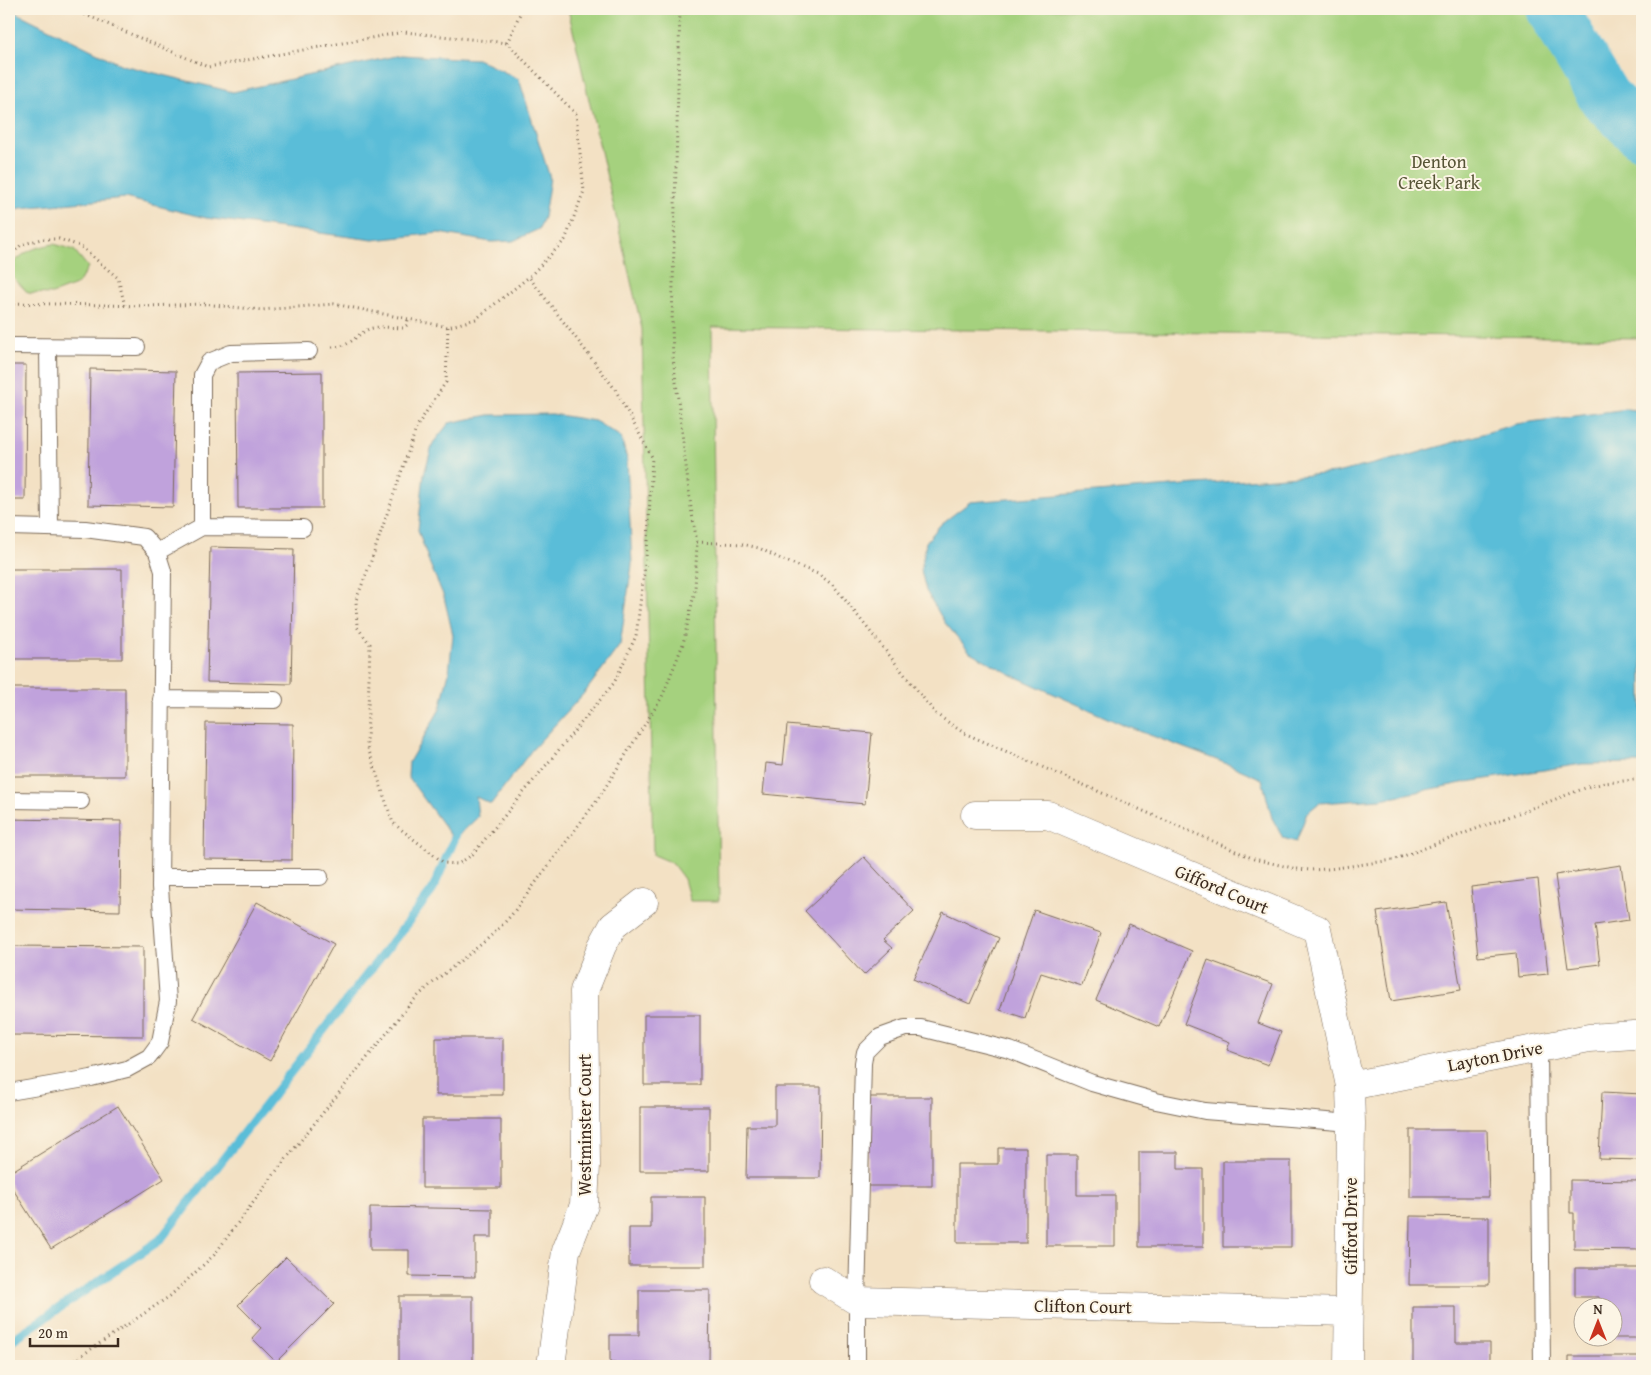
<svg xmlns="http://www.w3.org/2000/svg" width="1651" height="1375" font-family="'Gentium Book Plus',serif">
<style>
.green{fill:#a5d17e;stroke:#707e4e}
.water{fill:#5abdd8;stroke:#4a747b}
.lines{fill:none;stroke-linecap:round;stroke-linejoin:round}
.stream{stroke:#5abdd8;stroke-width:9}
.river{stroke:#5abdd8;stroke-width:52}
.building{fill:#c0a2dc}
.lane-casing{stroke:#7b6a58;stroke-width:18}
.street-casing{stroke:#7b6a58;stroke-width:29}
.path{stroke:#7b6a58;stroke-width:3;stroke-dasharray:1 4;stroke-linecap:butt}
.lane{stroke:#fff;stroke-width:16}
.street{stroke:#fff;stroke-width:28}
.labels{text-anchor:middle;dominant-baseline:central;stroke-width:4;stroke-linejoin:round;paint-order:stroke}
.park-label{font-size:18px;fill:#565436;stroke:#fcf5e5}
.street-label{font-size:18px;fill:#3b2a1e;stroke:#fcf5e5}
</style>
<rect width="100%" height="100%" fill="#fcf5e5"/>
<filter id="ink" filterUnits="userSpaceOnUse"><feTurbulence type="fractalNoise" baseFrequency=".02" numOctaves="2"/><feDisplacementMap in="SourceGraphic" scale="10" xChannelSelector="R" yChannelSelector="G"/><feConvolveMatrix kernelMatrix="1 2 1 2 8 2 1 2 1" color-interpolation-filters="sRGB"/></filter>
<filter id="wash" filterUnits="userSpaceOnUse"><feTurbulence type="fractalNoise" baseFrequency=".0096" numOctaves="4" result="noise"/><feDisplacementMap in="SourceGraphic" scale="20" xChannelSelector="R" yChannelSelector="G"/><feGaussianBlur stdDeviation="1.12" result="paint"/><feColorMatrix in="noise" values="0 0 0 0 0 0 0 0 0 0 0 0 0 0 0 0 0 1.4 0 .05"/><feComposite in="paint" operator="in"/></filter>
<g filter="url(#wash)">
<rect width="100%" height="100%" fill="#f3e1c4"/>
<path class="green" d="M568 9H1552L1605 98 1642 134V338L712 327 719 901H690L684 879 672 863 653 855 642 329Z
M54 244 74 250 88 267 78 284 52 294 28 293 12 276 11 265C27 250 33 248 54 244Z"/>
<path class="water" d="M9 9 122 65 233 92 400 55 477 59 519 79 550 178 544 217 539 229 513 241 491 242 439 233 373 240 206 218 125 198 21 208 9 211Z
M1627 409 1642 411V763L1582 764 1467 782 1381 799 1319 803 1307 813 1296 842 1283 838 1272 818 1262 779 1230 765 1123 725 1014 676 970 652 945 623 926 591 921 570 926 542 941 524 970 502 1336 473 1407 456 1516 424Z
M552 414 595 421 621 437 627 459 632 565 620 645 586 691 531 751 491 804 476 797 478 817 454 840 408 777 409 762 440 709 449 672 453 635 444 597 429 562 418 530 424 474 433 443 449 423 489 415Z"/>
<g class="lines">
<path class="stream" d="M9 1342 160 1240 432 891 454 840 457 829"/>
<path class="river" d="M1552 9 1605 98 1642 134"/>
</g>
<g id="blocks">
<path class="building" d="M9 365H26L25 500H9Z
M90 369 176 371 173 507 88 505Z
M322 372V508H238L237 373Z
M210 547 294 549 291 684 207 682Z
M9 569H122V659H9Z
M9 688H125V776H9Z
M206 723 293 724 292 860 204 859Z
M787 725 872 733 865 804 763 794 766 763 783 765Z
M9 819 121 821 120 911 9 909Z
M864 857 914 911 883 940 892 948 864 975 805 911Z
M1621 865 1629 920 1595 925 1600 964 1568 968 1555 875Z
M1538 879 1548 974 1518 977 1516 953 1478 957 1471 887Z
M257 902 334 944 270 1061 193 1018Z
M1446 902 1461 990 1391 1001 1377 912Z
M1034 910 1101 933 1082 986 1041 973 1025 1018 1000 1010Z
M943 912 999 938 970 1004 913 979Z
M1129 924 1192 951 1159 1027 1096 1000Z
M9 946 143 947V1036L9 1035Z
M1208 960 1273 984 1258 1023 1281 1032 1268 1065 1227 1050 1230 1042 1184 1024Z
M644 1015H700V1085H644Z
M436 1038H503V1095H436Z
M775 1087H821L820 1178H746L747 1126H775Z
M1602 1092 1642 1094V1160L1599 1159Z
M868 1097H932V1186H868Z
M118 1106 164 1179 51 1249 9 1183V1173Z
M640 1107H709V1171H640Z
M422 1119H501V1188H422Z
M1410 1130H1487L1489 1197H1410Z
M998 1148H1026V1243H957V1164H998Z
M1139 1152H1178V1169H1203V1247H1139Z
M1046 1155H1077V1195H1115V1246H1046Z
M1223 1161H1291V1247H1223Z
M1570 1180 1642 1181V1250L1574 1249V1213H1570Z
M651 1197H705V1266H629V1228H651Z
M370 1207 492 1209V1237H475V1277L409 1276V1250H370Z
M1410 1216 1489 1217V1285H1409Z
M286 1257 334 1304 276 1362 252 1338 261 1328 238 1305Z
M1575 1268H1642V1338H1614V1308H1599V1297H1575Z
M639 1290H710L709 1364 610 1363V1335H639Z
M399 1296H473V1366H399Z
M1413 1307H1456V1343H1490V1366H1413Z
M1569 1356H1642V1366H1569Z"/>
</g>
</g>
<g filter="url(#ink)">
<use href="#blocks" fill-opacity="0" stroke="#7b6a58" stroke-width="1"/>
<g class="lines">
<defs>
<path id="lane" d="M9 346 137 347
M48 347 50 527
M9 527 85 529 144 537 157 552 163 571 160 887 168 1001 160 1042 149 1057 127 1069 91 1078 9 1092
M202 527 303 528
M157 552 202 527V375L209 362 231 353 309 351
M161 699 275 700
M9 800 81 801
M160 877H320
M1539 1047 1542 1366
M857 1366V1301L863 1063 865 1052 880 1037 905 1028H921L1010 1050 1092 1083 1156 1101 1205 1111 1351 1123"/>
<path id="street" d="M975 815H1048L1317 929 1350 1086 1351 1123 1348 1366
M1350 1086 1589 1038 1634 1035H1642
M823 1280 857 1301 1349 1312
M551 1366 566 1251 584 1205 586 1165 584 991 602 946 613 926 644 902"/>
</defs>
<use href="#lane" class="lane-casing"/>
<use href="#street" class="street-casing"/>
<path class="path" d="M507 43 522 9
M9 257 21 245 41 239H59L80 246 118 278 125 306
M9 303 147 306 204 304 261 310 334 304 448 327 476 319 529 277 565 240 584 191 576 114 507 43 404 32 208 67 72 9
M448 327 446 382 417 426 369 567 356 600 357 627 370 644 367 745 393 823 444 863 458 864 472 855 614 683 636 636 648 541 652 457 615 389 529 277
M332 347C352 346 352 338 367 330 376 325 393 328 403 328L407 325 408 320
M697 542 742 544 759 548 781 559 818 574 834 586 936 714 964 733 1254 859 1297 869 1310 870 1329 869 1393 860 1588 787 1605 783 1642 779
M66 1366 170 1296 214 1255 278 1169 411 1003C443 970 484 948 513 913L598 799 662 697 683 644 695 590 697 542 691 508 673 357 672 324 680 9"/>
<use href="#lane" class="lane"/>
<use href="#street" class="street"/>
</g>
</g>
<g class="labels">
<g class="park-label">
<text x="1439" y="161">Denton<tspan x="1439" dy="21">Creek Park</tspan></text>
</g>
<g class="street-label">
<text transform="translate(1222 889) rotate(23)">Gifford Court</text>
<text transform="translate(1495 1056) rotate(-11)">Layton Drive</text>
<text transform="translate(584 1125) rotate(-90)">Westminster Court</text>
<text transform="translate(1350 1226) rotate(-90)">Gifford Drive</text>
<text transform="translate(1083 1306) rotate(1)">Clifton Court</text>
</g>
</g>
<rect width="1651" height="1375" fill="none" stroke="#fcf5e5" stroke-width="30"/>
<g transform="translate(1598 1322)"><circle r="24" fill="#fcf5e5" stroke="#afa495"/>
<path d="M0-4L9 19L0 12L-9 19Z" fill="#c8321e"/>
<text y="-8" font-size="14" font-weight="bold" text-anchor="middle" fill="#3b2a1e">N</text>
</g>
<path d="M30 1338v8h88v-8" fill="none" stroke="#3b2a1e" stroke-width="2.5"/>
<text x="38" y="1338" font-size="15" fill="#3b2a1e" stroke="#fcf5e5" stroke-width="4" paint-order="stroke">20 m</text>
</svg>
